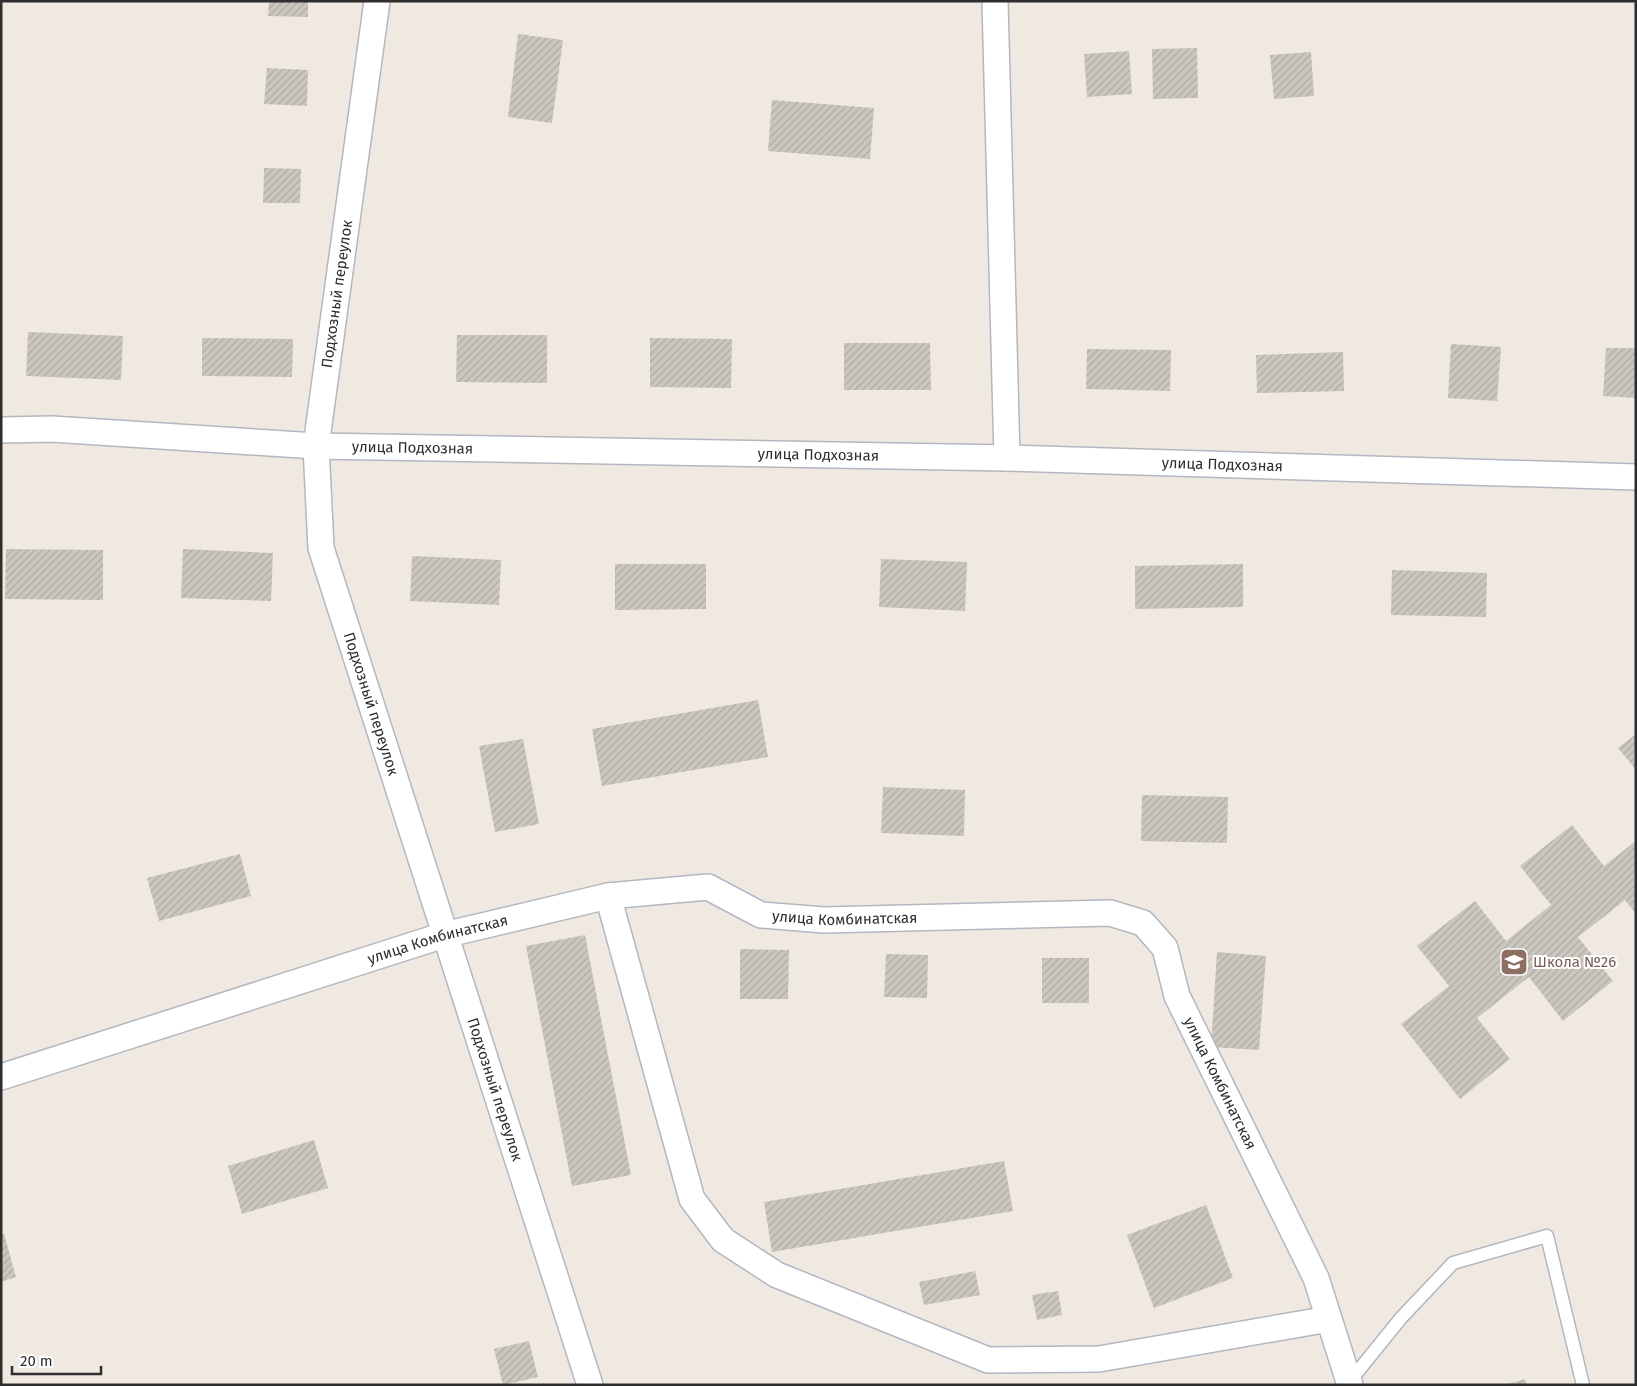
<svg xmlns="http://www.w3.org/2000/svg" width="1637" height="1386" font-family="'Fira Sans',sans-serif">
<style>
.building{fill:url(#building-hatch)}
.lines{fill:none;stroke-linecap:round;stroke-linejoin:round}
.lane-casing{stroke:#b4b7c1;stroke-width:15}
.street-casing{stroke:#b4b7c1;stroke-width:28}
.lane{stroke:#fff;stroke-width:12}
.street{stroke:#fff;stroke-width:25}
.labels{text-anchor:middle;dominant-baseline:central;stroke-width:4;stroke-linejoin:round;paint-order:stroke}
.street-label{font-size:15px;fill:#2e2e2e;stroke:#fff}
.education-label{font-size:15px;fill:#785e54;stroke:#fff;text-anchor:start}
</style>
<defs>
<pattern id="building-hatch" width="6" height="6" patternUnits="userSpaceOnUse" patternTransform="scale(1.25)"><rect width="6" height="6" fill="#cbc7bf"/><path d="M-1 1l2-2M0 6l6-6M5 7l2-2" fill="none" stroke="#afaba4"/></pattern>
</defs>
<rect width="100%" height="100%" fill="#efe9e1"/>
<path class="building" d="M269 1H308V17L268 16Z
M518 34 563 40 552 123 508 117Z
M1197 48 1198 98 1153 99 1152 49Z
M1129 51 1132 94 1087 97 1084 54Z
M1311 52 1314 96 1274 99 1270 55Z
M267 68 308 70 307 106 264 104Z
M772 100 874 108 870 159 768 151Z
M264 168 301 169 300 203H263Z
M28 332 123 336 121 380 26 376Z
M457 335H547V383L456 382Z
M202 338 293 339 292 377 202 376Z
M650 338 732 339 731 388 650 387Z
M844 343H930L931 390H844Z
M1451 344 1501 347 1497 401 1448 398Z
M1606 348H1636V398L1603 396Z
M1087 349 1171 350 1170 391 1086 389Z
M1343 352 1344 391 1257 393 1256 355Z
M6 549 103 550V600L5 599Z
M183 549 273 553 271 601 181 598Z
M412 556 501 560 499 605 410 601Z
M881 559 967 562 965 611 879 607Z
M615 564H706V609L615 610Z
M1243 564V607L1135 609V566Z
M1392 570 1487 573 1486 617 1391 615Z
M758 700 768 757 602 786 592 729Z
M1636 734V770L1618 748Z
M523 739 539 824 495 832 479 746Z
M883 787 965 790 964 836 881 833Z
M1142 795 1228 797 1227 843 1141 841Z
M1572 825 1604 866 1636 841V914L1625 900 1578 937 1613 981 1563 1021 1529 977 1477 1018 1510 1059 1460 1099 1401 1024 1449 986 1417 946 1475 901 1506 941 1551 905 1520 866Z
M240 854 251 896 159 921 147 878Z
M585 935 631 1175 572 1186 526 946Z
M740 949 789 950 788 999H740Z
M1217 952 1266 956 1259 1050 1211 1047Z
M886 954 928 955 927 998 884 997Z
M1042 958H1089V1003H1042Z
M314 1140 328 1188 242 1214 228 1166Z
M1004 1161 1013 1211 772 1252 764 1202Z
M1206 1205 1233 1278 1154 1308 1127 1235Z
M4 1234 16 1277 1 1282V1235Z
M975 1271 980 1295 924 1305 919 1282Z
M1058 1291 1062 1315 1037 1320 1032 1295Z
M529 1341 538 1377 503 1385 494 1349Z
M1525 1379 1527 1385H1508V1384Z"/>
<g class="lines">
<defs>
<path id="lane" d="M1347 1382 1350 1381 1401 1318 1453 1263 1547 1236 1583 1385"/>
<g id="street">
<path id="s1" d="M377 1 316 446 321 548 590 1385"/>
<path d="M995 1 1007 458"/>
<path id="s2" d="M1 430 52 429 316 446 1007 458 1636 477"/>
<path d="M608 896 692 1199 723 1240 777 1275 988 1360 1099 1359 1329 1319"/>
<path id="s3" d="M1 1077 444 935 608 896 708 887 761 915 824 920 1110 913 1143 923 1165 948 1177 996 1316 1278 1350 1385"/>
</g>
</defs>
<use href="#lane" class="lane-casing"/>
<use href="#street" class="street-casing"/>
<use href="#lane" class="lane"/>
<use href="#street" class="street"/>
</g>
<defs>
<symbol id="school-square" viewBox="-11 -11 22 22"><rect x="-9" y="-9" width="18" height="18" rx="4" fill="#8d6e63" stroke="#fff"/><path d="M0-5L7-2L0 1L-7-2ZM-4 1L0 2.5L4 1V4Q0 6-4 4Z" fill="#fff"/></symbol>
</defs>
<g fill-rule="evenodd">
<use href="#school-square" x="1498" y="946" width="32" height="32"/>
</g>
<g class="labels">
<g class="street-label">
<text transform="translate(337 294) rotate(-82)">Подхозный переулок</text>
<text stroke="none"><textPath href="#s2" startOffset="412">улица Подхозная</textPath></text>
<text stroke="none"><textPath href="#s2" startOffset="818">улица Подхозная</textPath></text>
<text stroke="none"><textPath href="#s2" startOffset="1222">улица Подхозная</textPath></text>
<text stroke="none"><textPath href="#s1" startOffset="715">Подхозный переулок</textPath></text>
<text stroke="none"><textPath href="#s3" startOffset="878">улица Комбинатская</textPath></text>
<text stroke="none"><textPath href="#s3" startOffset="458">улица Комбинатская</textPath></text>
<text stroke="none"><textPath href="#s3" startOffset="1358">улица Комбинатская</textPath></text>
<text stroke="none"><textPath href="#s1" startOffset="1120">Подхозный переулок</textPath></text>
</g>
<g class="education-label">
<text x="1533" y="962">Школа №26</text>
</g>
</g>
<rect width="1637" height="1386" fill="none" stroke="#2e2e2e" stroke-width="5"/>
<path d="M12 1366v8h89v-8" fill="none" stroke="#2e2e2e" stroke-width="2.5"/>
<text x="20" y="1366" font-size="15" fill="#2e2e2e" stroke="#ffffff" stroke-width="4" paint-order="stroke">20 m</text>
</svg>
